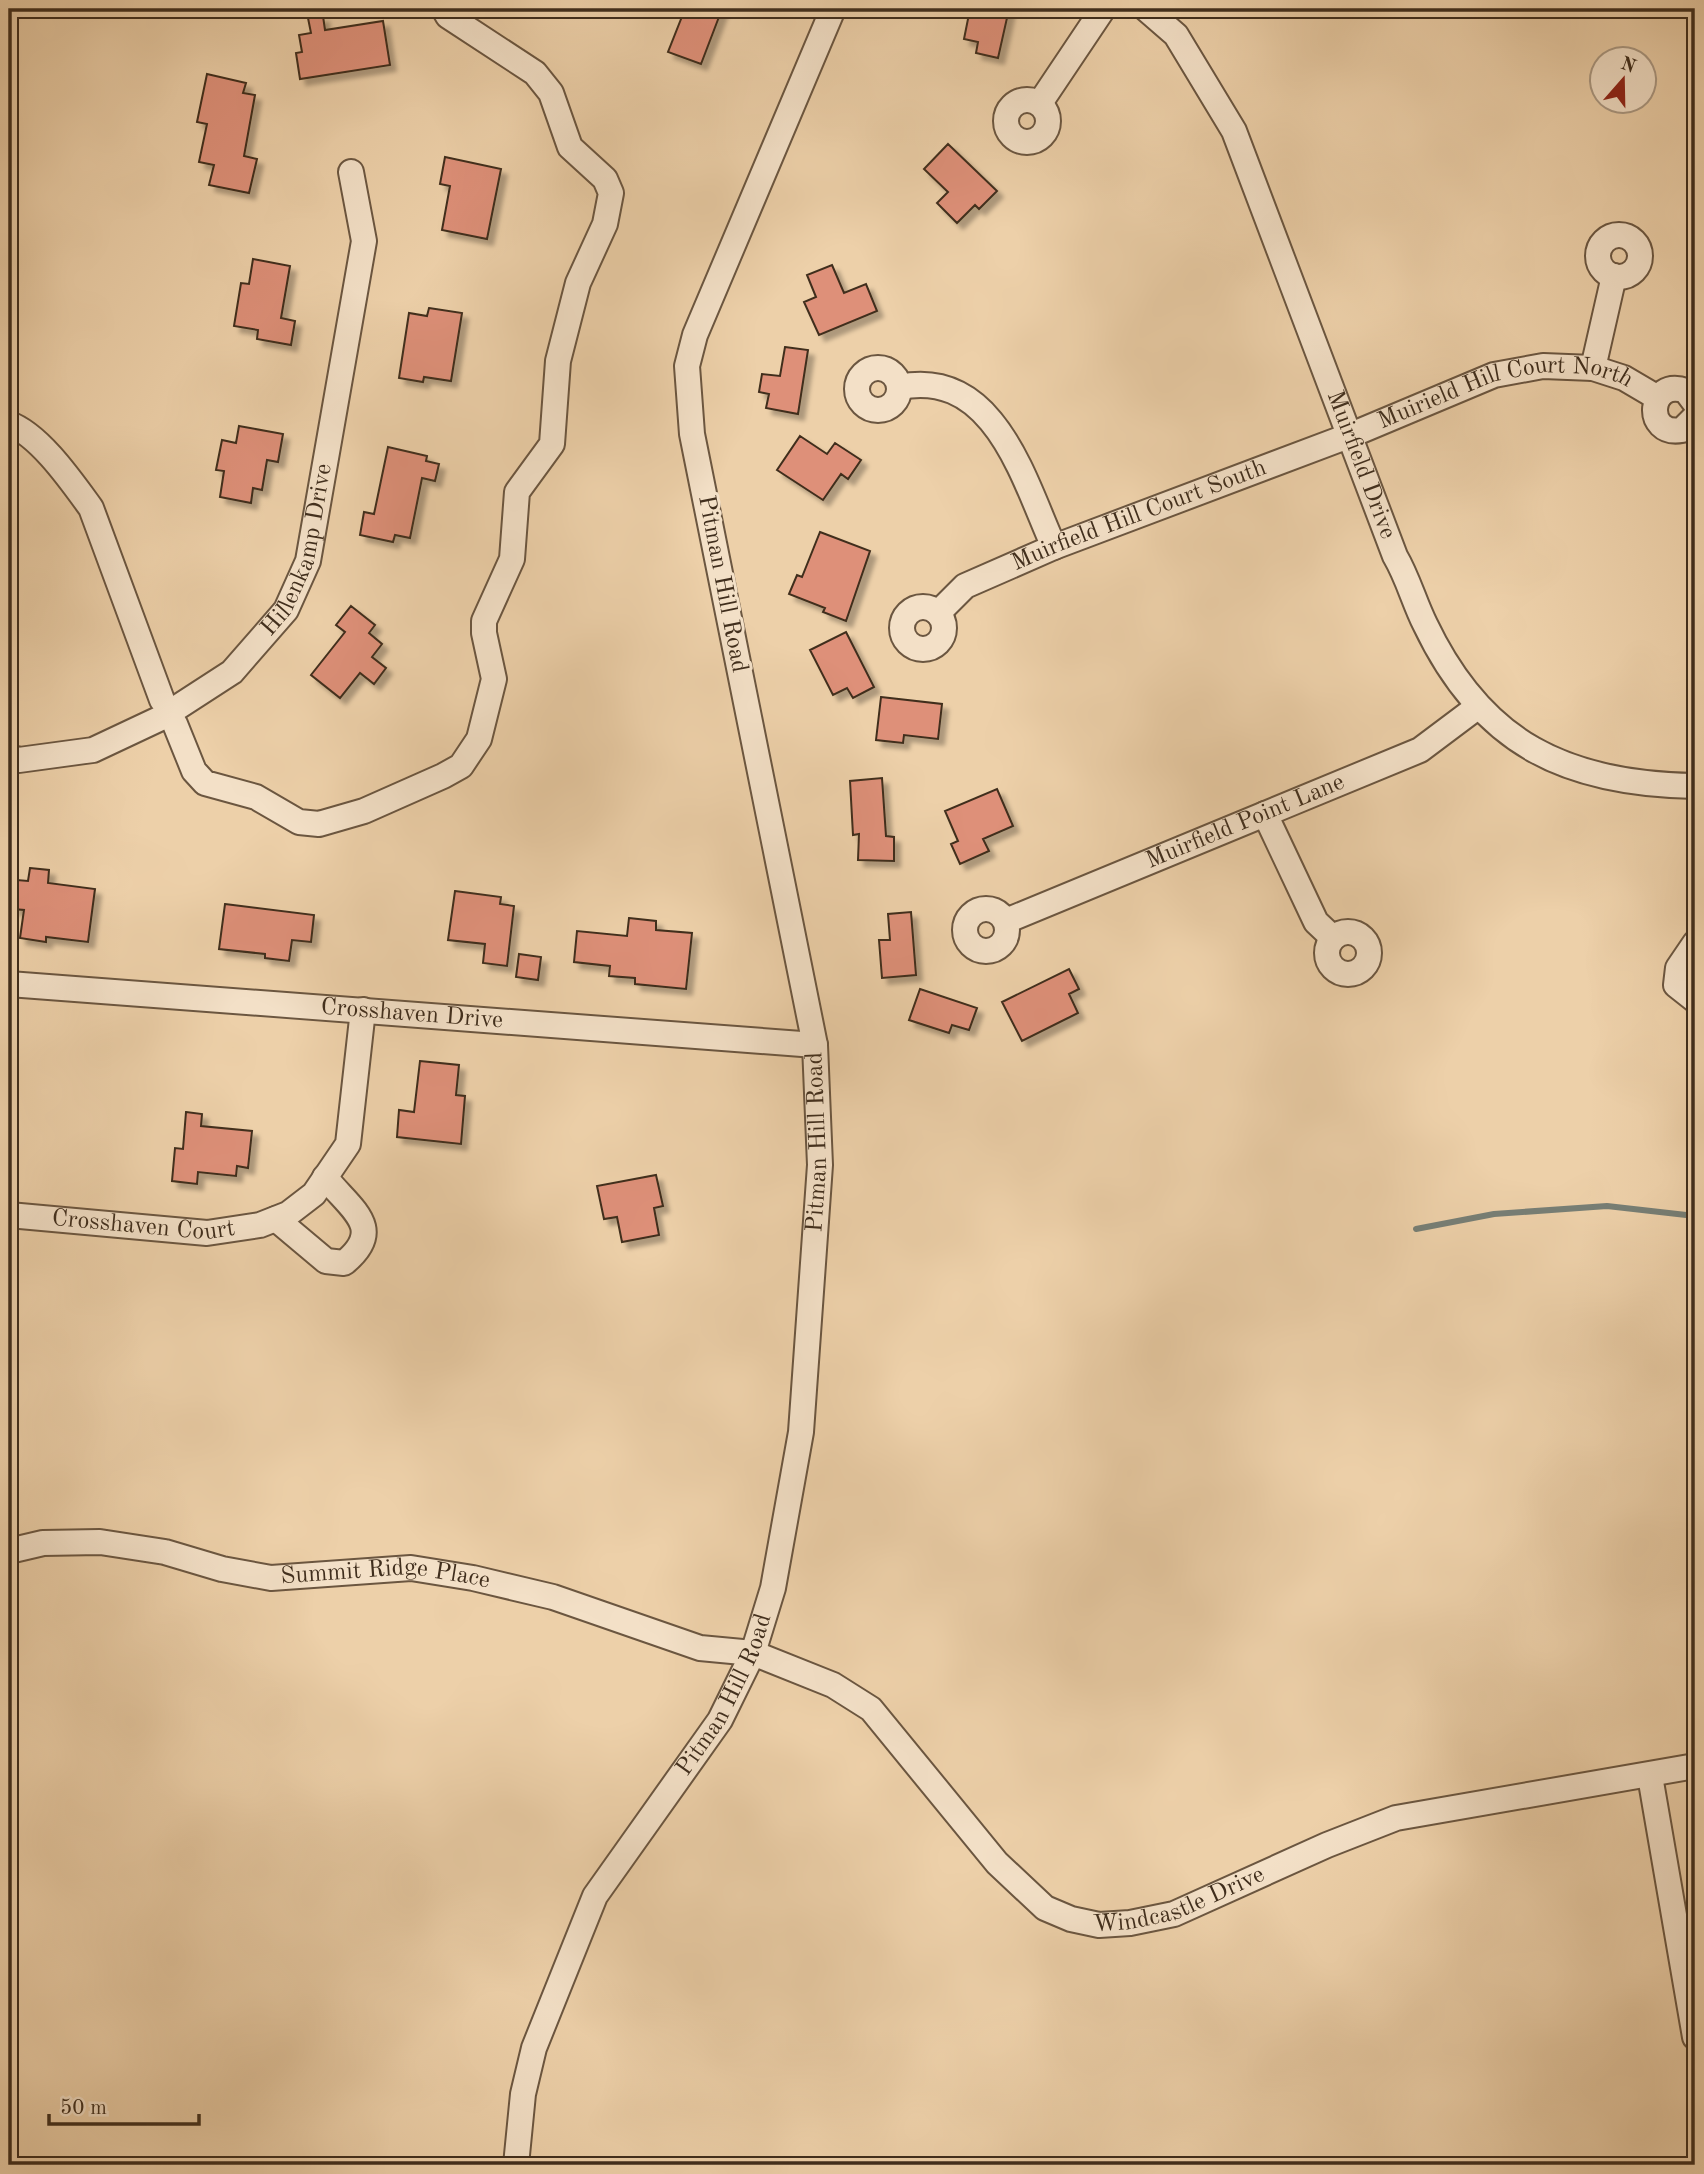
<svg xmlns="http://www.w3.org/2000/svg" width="1704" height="2174" font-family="'Old Standard TT',serif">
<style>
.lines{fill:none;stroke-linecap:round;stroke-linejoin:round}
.stream{stroke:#777f76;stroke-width:6}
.building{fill:#de9079;stroke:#402e1d;stroke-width:2;filter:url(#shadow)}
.minor-casing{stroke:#6b5640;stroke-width:28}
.minor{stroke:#f3e0c7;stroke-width:24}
.labels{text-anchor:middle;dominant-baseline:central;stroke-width:6;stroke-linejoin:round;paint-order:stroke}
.street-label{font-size:24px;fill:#402e1d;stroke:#f3e0c7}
</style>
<defs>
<filter id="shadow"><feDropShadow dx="6" dy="6" stdDeviation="2" flood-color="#0004"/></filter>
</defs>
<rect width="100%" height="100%" fill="#edd0a9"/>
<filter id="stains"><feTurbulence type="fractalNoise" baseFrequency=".00286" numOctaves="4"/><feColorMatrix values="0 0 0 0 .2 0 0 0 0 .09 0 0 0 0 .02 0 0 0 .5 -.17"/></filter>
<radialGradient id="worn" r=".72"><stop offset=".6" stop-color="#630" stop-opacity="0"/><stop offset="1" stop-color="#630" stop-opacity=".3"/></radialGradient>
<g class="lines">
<path class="stream" d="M1416 1229 1494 1214 1607 1206 1695 1216"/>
</g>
<path class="building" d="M685 9H722L701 64 668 52Z
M970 9H1009L998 58 976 53 978 42 964 39Z
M323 16 325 30 383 21 390 65 300 79 296 53 302 52 299 35 311 33 308 18Z
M207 74 246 83 243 93 255 95 244 156 257 159 249 193 209 185 214 165 199 162 207 124 197 122Z
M948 144 997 191 979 209 975 205 957 223 937 203 948 192 924 169Z
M445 157 501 169 487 239 442 230 450 186 440 184Z
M253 259 290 266 281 318 295 321 291 345 257 339 258 330 234 326 241 283 249 284Z
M832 265 844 293 866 284 877 311 819 335 804 302 816 297 807 275Z
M429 308 462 313 451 381 424 377 423 382 399 378 409 313 427 316Z
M785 347 808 350 798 414 766 408 769 394 759 392 762 374 780 376Z
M239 426 283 434 278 462 267 460 262 490 253 488 251 503 220 497 224 471 216 470 222 440 236 443Z
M800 436 827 454 835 443 861 460 848 479 841 474 823 500 777 470Z
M388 447 427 456 426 461 439 464 435 481 422 478 410 538 395 535 393 542 360 535 364 512 374 514Z
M820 532 870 551 846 621 823 612 825 608 789 594 797 575 802 577Z
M351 606 375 625 369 633 382 644 372 657 386 668 374 684 360 673 340 698 311 675 345 632 336 625Z
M846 632 874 687 853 698 847 688 833 695 810 650Z
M881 697 942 704 938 739 904 735 903 743 876 740Z
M882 778 886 836 894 837V861L858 860 859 834 853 835 850 781Z
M997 789 1013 826 983 839 989 851 960 864 951 844 958 841 945 811Z
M30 868 49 870 48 883 95 889 88 942 46 937V942L20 938 24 910 13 909 17 880 28 881Z
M455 891 501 897 500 904 514 906 507 966 483 963 485 944 448 940Z
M225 904 314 915 311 942 292 940 289 961 265 958V954L219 949Z
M911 912 916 975 882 978 879 940H890L888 914Z
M629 918 656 921V930L692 933 686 989 635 984V978L609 976 610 966 574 962 577 931 627 936Z
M519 954 541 957 538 980 516 977Z
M1069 969 1079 989 1069 994 1078 1013 1022 1041 1002 1002Z
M920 989 977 1008 969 1030 952 1025 949 1033 909 1020Z
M420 1061 459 1065 456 1095 465 1096 461 1144 397 1137 399 1110 414 1112Z
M186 1112 202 1114 201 1126 252 1131 248 1168 237 1166 236 1176 198 1172 197 1184 172 1181 175 1148 183 1149Z
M656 1175 663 1206 654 1208 659 1235 622 1242 617 1217 604 1219 597 1186Z"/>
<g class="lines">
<defs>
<g id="minor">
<path id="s1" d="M1146 9 1176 35 1234 131 1395 556C1408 578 1414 602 1425 624 1482 744 1566 784 1695 786"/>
<circle cx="1027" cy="121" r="21"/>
<path d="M1040 103 1103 9"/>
<circle cx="1619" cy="256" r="21"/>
<circle cx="878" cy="389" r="21"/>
<path d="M1593 368 1614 276"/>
<path d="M900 387C995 368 1024 481 1054 547"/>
<path d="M1695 403 1686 391C1648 377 1643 437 1682 430L1695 417"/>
<path d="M9 424C39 434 72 482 91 508L162 700"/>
<circle cx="923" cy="628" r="21"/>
<path id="s2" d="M938 613 965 586 1054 547 1351 435 1494 375 1543 366 1593 368 1624 378 1658 398"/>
<path d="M175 724 194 771 205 783 256 797 299 822 319 824 364 811 443 776 461 766 479 739 494 679 484 633V621L512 559 517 492 552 444 558 361 578 283 605 224 611 193 605 179 570 147 551 93 535 73 448 16 444 9"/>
<path id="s3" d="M9 757 19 760 93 750 161 718 232 672 286 610 308 561 364 241 351 172"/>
<path d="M1265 814 1316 922 1333 938"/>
<circle cx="986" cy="930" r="21"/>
<path id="s4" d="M1006 921 1420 750 1476 708"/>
<circle cx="1348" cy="953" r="21"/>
<path d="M1695 943 1678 968 1676 985 1695 1000"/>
<path id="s5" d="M9 984 815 1045"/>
<path id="s6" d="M9 1215 207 1233 260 1225 288 1214 314 1194 348 1144 363 1010"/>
<path d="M276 1219 326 1261 344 1263C387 1228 350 1209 325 1177"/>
<path id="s7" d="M9 1551 43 1543 100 1542 165 1552 222 1569 271 1578 411 1568 473 1578 553 1597 700 1648 753 1653 833 1685 871 1709 997 1863 1045 1908 1071 1919 1099 1925 1130 1923 1174 1914 1327 1845 1396 1818 1695 1766"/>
<path d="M1650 1776 1695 2037"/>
<path id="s8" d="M516 2165 523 2094 534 2048 595 1896 720 1720 753 1653 773 1588 801 1432 820 1165 815 1045 692 434 687 366 695 335 833 9"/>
</g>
</defs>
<use href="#minor" class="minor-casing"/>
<use href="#minor" class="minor"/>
</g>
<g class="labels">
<g class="street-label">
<text stroke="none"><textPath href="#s2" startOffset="616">Muirield Hill Court North</textPath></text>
<text stroke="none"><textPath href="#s1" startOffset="509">Muirfield Drive</textPath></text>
<text stroke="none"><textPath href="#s2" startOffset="226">Muirfield Hill Court South</textPath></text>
<text stroke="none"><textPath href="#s3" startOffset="388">Hillenkamp Drive</textPath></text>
<text transform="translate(722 584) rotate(79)">Pitman Hill Road</text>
<text stroke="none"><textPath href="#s4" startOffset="259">Muirfield Point Lane</textPath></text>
<text stroke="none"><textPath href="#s5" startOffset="404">Crosshaven Drive</textPath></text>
<text stroke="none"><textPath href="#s8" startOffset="1090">Pitman Hill Road</textPath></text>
<text stroke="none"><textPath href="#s6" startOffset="135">Crosshaven Court</textPath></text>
<text stroke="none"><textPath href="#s7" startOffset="382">Summit Ridge Place</textPath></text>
<text stroke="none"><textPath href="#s8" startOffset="523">Pitman Hill Road</textPath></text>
<text stroke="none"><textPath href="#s7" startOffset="1298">Windcastle Drive</textPath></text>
</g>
</g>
<rect width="1704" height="2174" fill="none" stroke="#edd0a9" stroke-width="35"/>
<rect x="10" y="10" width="1683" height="2153" fill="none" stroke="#402e1d" stroke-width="3.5"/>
<rect x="18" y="18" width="1669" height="2139" fill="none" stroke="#402e1d" stroke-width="2"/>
<g transform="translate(1623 80) rotate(20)"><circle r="33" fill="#f3e0c7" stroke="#ab9983" stroke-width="2"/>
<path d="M0-5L12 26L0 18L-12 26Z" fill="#8f2418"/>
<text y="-10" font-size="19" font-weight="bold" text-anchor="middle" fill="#402e1d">N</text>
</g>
<path d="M49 2114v10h150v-10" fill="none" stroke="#402e1d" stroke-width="3.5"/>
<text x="60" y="2114" font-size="21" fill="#402e1d" stroke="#f3e0c7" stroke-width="5" paint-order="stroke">50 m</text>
<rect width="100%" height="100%" filter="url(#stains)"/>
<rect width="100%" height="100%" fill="url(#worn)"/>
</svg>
